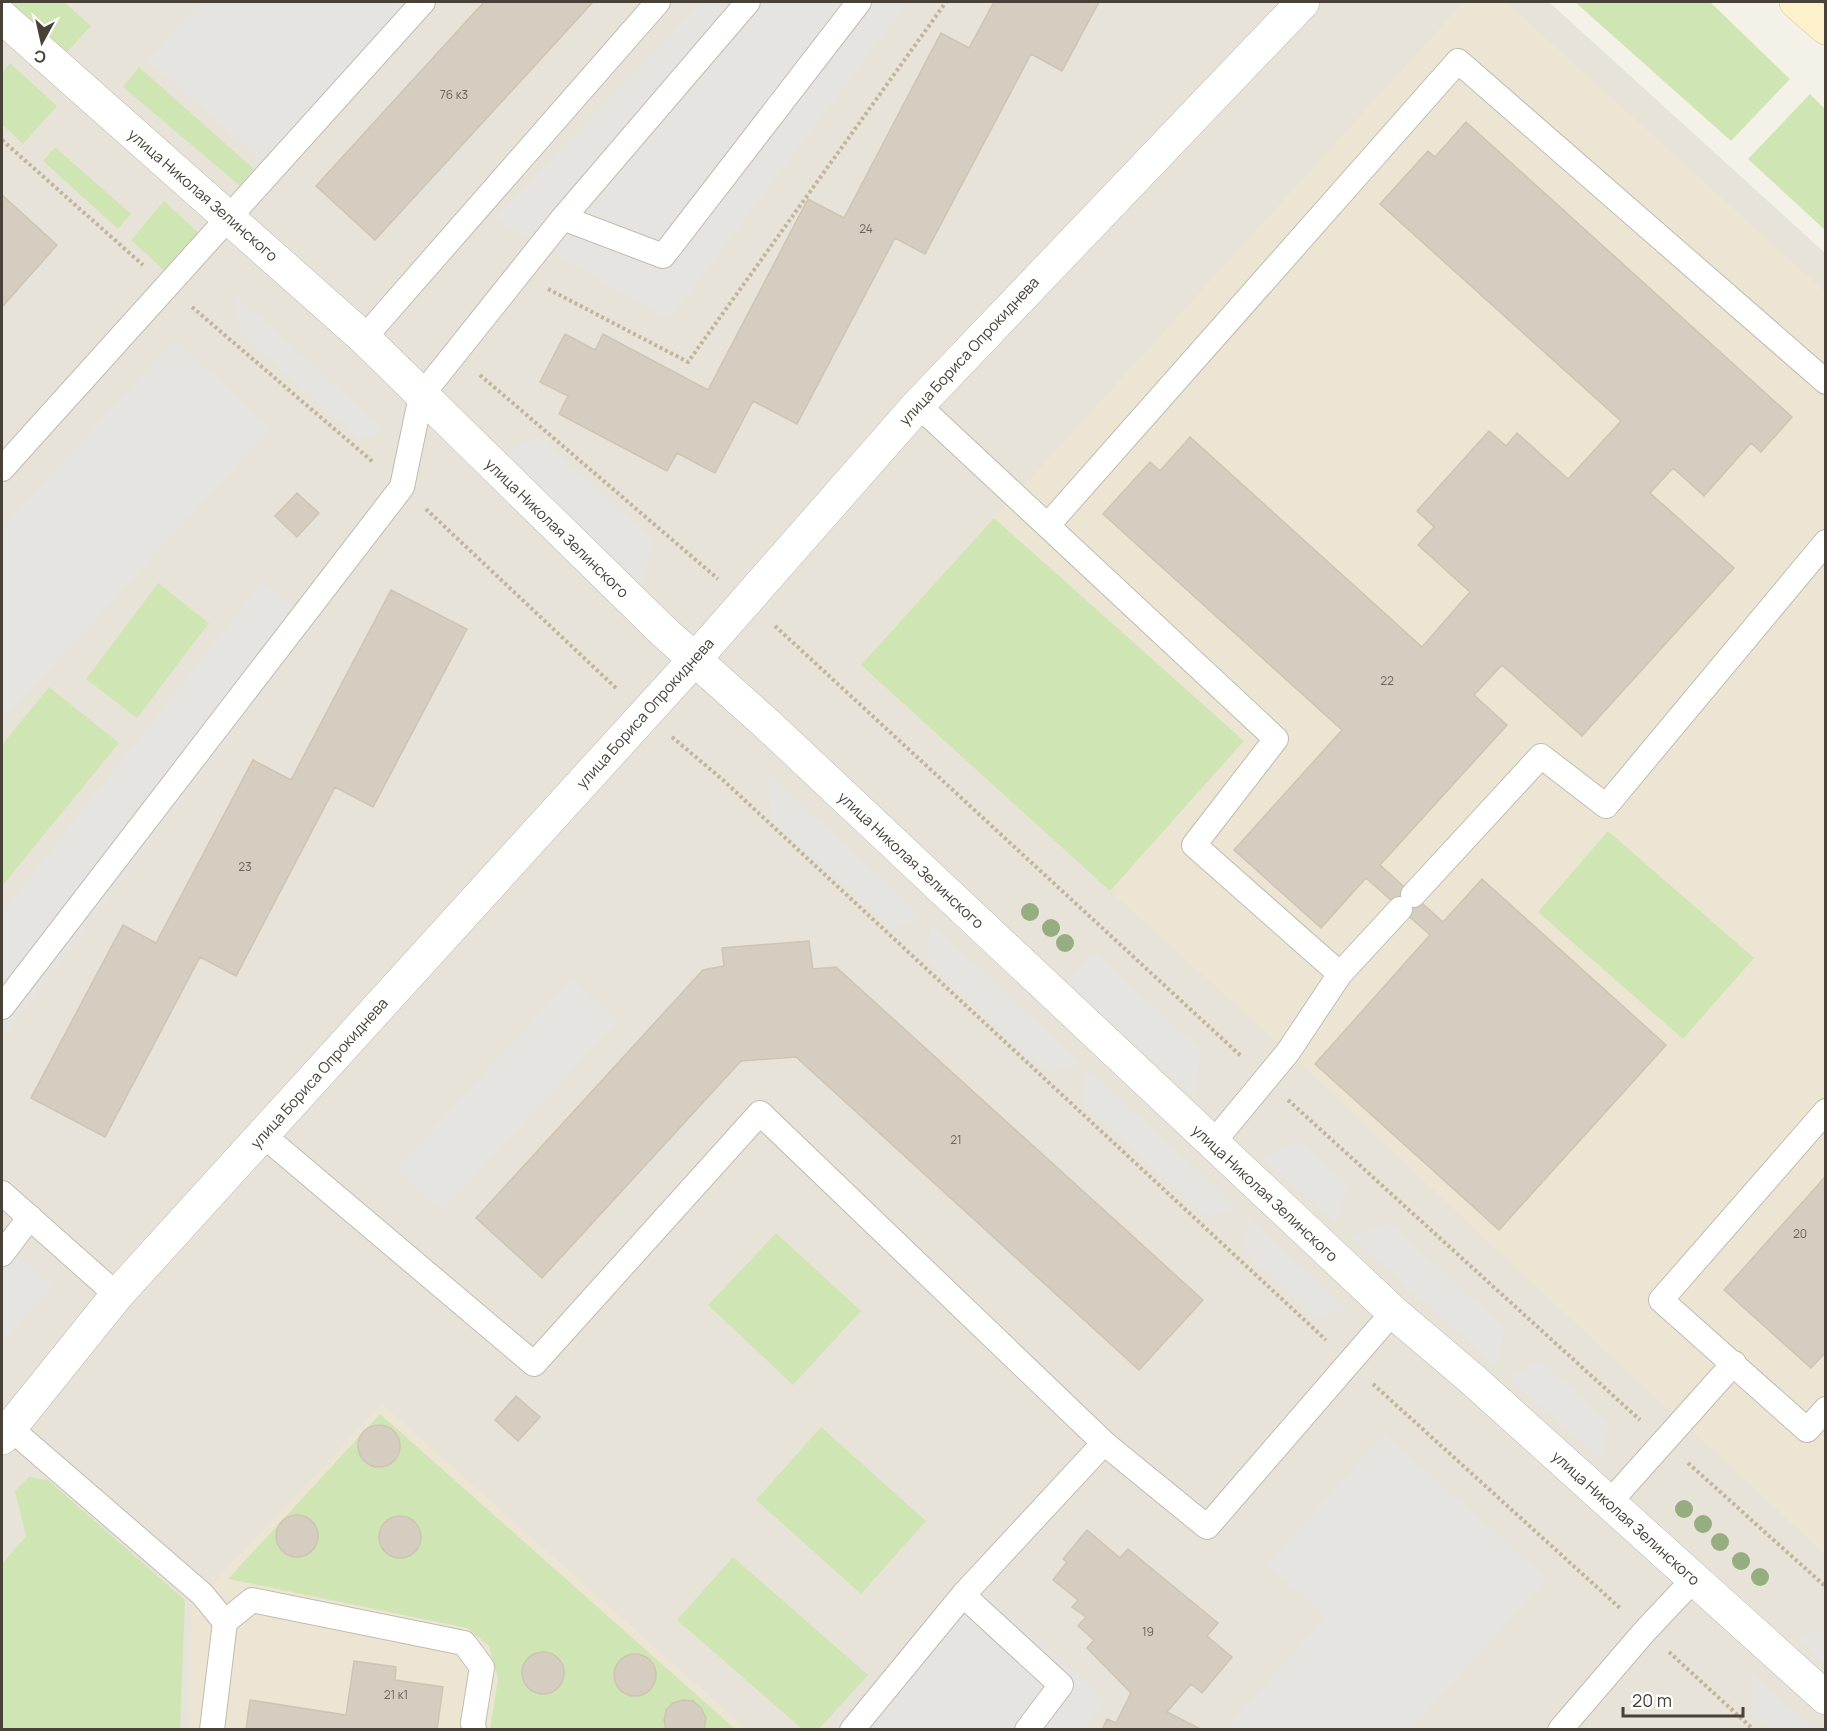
<svg xmlns="http://www.w3.org/2000/svg" width="1827" height="1731" font-family="Manrope,sans-serif">
<style>
.residential{fill:#e7e3d8}
.education{fill:#ece5d4}
.green{fill:#cfe6b4}
.parking{fill:#e5e4e1}
.building{fill:#d5cdbf;stroke:#cfc4b3;stroke-width:1.5}
.lines{fill:none;stroke-linecap:round;stroke-linejoin:round}
.lane-casing{stroke:#c2bbaf;stroke-width:26}
.street-casing{stroke:#c2bbaf;stroke-width:34}
.secondary-casing{stroke:#d1c49b;stroke-width:34}
.path{stroke:#c0b49e;stroke-width:4;stroke-dasharray:3 3;stroke-linecap:butt}
.lane{stroke:#fff;stroke-width:24}
.street{stroke:#fff;stroke-width:33}
.secondary{stroke:#fcf1cb;stroke-width:33}
.tree{fill:#96ad82}
.labels{text-anchor:middle;dominant-baseline:central;stroke-width:4.5;stroke-linejoin:round;paint-order:stroke}
.number-label{font-size:12px;fill:#6a645a}
.street-label{font-size:15px;fill:#474138;stroke:#fff}
</style>
<rect width="100%" height="100%" fill="#f4f1e9"/>
<path class="residential" d="M2 2H1549L1825 253V1729L2 1730Z"/>
<path class="education" d="M1464 2H1506L1825 292V1554L1488 1242 1308 1070 861 665Z
M382 1404 746 1729 189 1730 192 1606Z"/>
<path class="green" d="M9 2H64L91 26 66 53Z
M1575 2H1710L1790 79 1731 141Z
M10 63 57 106 23 144 2 124V73Z
M139 67 254 169 240 186 123 87Z
M1810 94 1825 109V230L1748 159Z
M55 147 131 214 118 229 43 161Z
M164 201 202 236 169 275 131 240Z
M994 518 1244 741 1110 891 861 665Z
M158 583 209 623 137 718 86 679Z
M49 687 119 743 2 886V745Z
M1608 831 1754 958 1683 1039 1538 912Z
M776 1233 861 1311 793 1385 708 1305Z
M380 1414 735 1729H490L498 1679 489 1646 467 1628 228 1579Z
M821 1427 926 1521 861 1594 756 1500Z
M29 1477 48 1480 185 1600 180 1729H2V1564L26 1536 15 1491Z
M733 1557 868 1675 819 1729H802L677 1620Z"/>
<path class="parking" d="M200 2H398L412 14 272 170 148 60Z
M703 2H908L669 320 494 218Z
M235 295 385 430 360 440 241 334Z
M175 340 271 428 2 721V528Z
M538 437 653 539 643 584 497 454Z
M262 582 315 623 2 1039V913Z
M767 773 923 917 892 929 771 819Z
M931 924 1082 1064 1047 1072 927 961Z
M1094 952 1201 1050 1194 1097 1065 981Z
M572 979 617 1021 442 1211 396 1169Z
M1086 1068 1237 1207 1208 1218 1086 1107Z
M1301 1141 1347 1184 1336 1224 1262 1158Z
M1247 1217 1346 1308 1317 1319 1246 1253Z
M1389 1223 1504 1327 1497 1367 1350 1236Z
M2 1237 52 1286 2 1343Z
M1541 1361 1609 1423 1600 1460 1509 1378Z
M1384 1434 1547 1578 1411 1729H1226L1326 1617 1267 1565Z
M967 1578 1107 1701 1083 1729 832 1730Z
M1825 1629H1826L1825 1664 1798 1638Z
M1752 1674 1814 1729H1769L1752 1715Z"/>
<path class="building" d="M484 2H593L375 240 316 186Z
M994 2H1099L1062 71 1031 54 925 254 895 238 797 424 753 401 715 473 677 453 667 471 559 414 568 396 540 382 565 334 595 350 603 334 708 390 808 199 844 218 941 33 969 48Z
M1466 122 1792 417 1761 452 1751 443 1704 496 1673 468 1650 493 1734 568 1582 736 1502 665 1474 695 1507 725 1380 865 1443 922 1482 879 1666 1045 1499 1230 1315 1064 1430 935 1366 878 1321 928 1234 850 1342 730 1103 514 1150 462 1160 471 1190 437 1422 647 1470 592 1418 545 1434 527 1417 511 1489 431 1506 446 1517 433 1568 479 1621 421 1380 204 1428 151 1435 157Z
M2 195 57 245 2 307Z
M297 493 319 513 297 537 275 516Z
M391 590 467 629 373 807 335 787 236 976 200 957 105 1137 31 1098 123 925 156 943 253 760 291 780Z
M809 941 813 969 836 967 1203 1300 1139 1370 796 1057 741 1061 542 1278 476 1218 703 970 724 966 722 948Z
M1826 1176V1352L1811 1368 1724 1290Z
M516 1396 540 1417 518 1441 495 1420Z
M358 1446a21 21 0 1 1 42 0a21 21 0 1 1-42 0Z
M276 1536a21 21 0 1 1 42 0a21 21 0 1 1-42 0Z
M379 1537a21 21 0 1 1 42 0a21 21 0 1 1-42 0Z
M1087 1530 1120 1558 1128 1549 1218 1623 1207 1636 1232 1657 1202 1693 1191 1684 1167 1712 1202 1730H1102L1107 1719 1116 1723 1131 1693 1087 1648 1094 1640 1078 1626 1086 1617 1072 1607 1078 1600 1053 1580 1067 1562 1063 1559Z
M522 1673a21 21 0 1 1 42 0a21 21 0 1 1-42 0Z
M614 1675a21 21 0 1 1 42 0a21 21 0 1 1-42 0Z
M354 1661 396 1667 395 1680 443 1687 437 1730H246L250 1700 346 1715Z
M683 1700 693 1701 701 1708 706 1718 704 1730H666L664 1720 666 1710 673 1703Z"/>
<g class="lines">
<defs>
<path id="lane" d="M563 218 663 256 859 2
M364 338 658 2
M918 405 1276 739 1194 845 1340 974 1400 909
M2 469 423 2
M1048 525 1458 61 1826 382
M1413 895 1541 756 1606 806 1826 542
M2 1007 402 487 421 396 563 218 748 2
M1826 1111 1661 1300 1807 1430 1826 1409
M263 1135 534 1364 760 1113 1104 1443
M1212 1144 1288 1052 1340 974
M2 1193 117 1295
M2 1254 30 1217
M10 1428 202 1594 225 1622
M1609 1503 1734 1363
M212 1730 225 1622 252 1600 464 1643 482 1667 473 1723 474 1730
M852 1730 963 1595
M1027 1730 1061 1685 963 1595 1104 1443 1207 1527 1393 1312
M1560 1730 1645 1631 1694 1579"/>
<path id="street" d="M2 17 364 338 663 631 768 725 1393 1312 1472 1379 1826 1698
M2 1438 117 1295 696 658 918 405 1303 2"/>
<path id="secondary" d="M1796 2 1826 28"/>
</defs>
<use href="#lane" class="lane-casing"/>
<use href="#street" class="street-casing"/>
<use href="#secondary" class="secondary-casing"/>
<path class="path" d="M2 140 143 265
M548 289 688 362 946 2
M192 307 373 462
M480 375 718 579
M426 509 617 689
M775 626 1241 1056
M672 737 723 780 1326 1340
M1288 1100 1640 1420
M1373 1384 1621 1609
M1688 1463 1826 1587
M1669 1652 1754 1730"/>
<use href="#lane" class="lane"/>
<use href="#street" class="street"/>
<use href="#secondary" class="secondary"/>
</g>
<g class="tree">
<circle cx="1030" cy="912" r="9"/>
<circle cx="1051" cy="928" r="9"/>
<circle cx="1065" cy="943" r="9"/>
<circle cx="1684" cy="1509" r="9"/>
<circle cx="1703" cy="1524" r="9"/>
<circle cx="1720" cy="1542" r="9"/>
<circle cx="1741" cy="1561" r="9"/>
<circle cx="1760" cy="1577" r="9"/>
</g>
<g class="labels">
<g class="number-label">
<text x="454" y="94">76 к3</text>
<text x="866" y="228">24</text>
<text x="1387" y="680">22</text>
<text x="245" y="866">23</text>
<text x="956" y="1139">21</text>
<text x="1800" y="1233">20</text>
<text x="1148" y="1631">19</text>
<text x="396" y="1694">21 к1</text>
</g>
<g class="street-label">
<text transform="translate(203 195) rotate(41)">улица Николая Зелинского</text>
<text transform="translate(969 351) rotate(-47)">улица Бориса Опрокиднева</text>
<text transform="translate(557 528) rotate(44)">улица Николая Зелинского</text>
<text transform="translate(645 713) rotate(-48)">улица Бориса Опрокиднева</text>
<text transform="translate(911 860) rotate(43)">улица Николая Зелинского</text>
<text transform="translate(319 1073) rotate(-48)">улица Бориса Опрокиднева</text>
<text transform="translate(1265 1193) rotate(43)">улица Николая Зелинского</text>
<text transform="translate(1626 1518) rotate(42)">улица Николая Зелинского</text>
</g>
</g>
<rect width="1827" height="1731" fill="none" stroke="#474138" stroke-width="6"/>
<g transform="translate(42 42) rotate(188)" stroke="#ffffff" stroke-width="4.5" paint-order="stroke">
<path d="M0-4.5L10 22L0 15L-10 22Z" fill="#474138"/>
<text y="-9" font-size="16" font-weight="bold" text-anchor="middle" fill="#474138">С</text>
</g>
<path d="M1623 1707v9h120v-9" fill="none" stroke="#474138" stroke-width="3"/>
<text x="1632" y="1707" font-size="18" fill="#474138" stroke="#ffffff" stroke-width="4.5" paint-order="stroke">20 m</text>
</svg>
